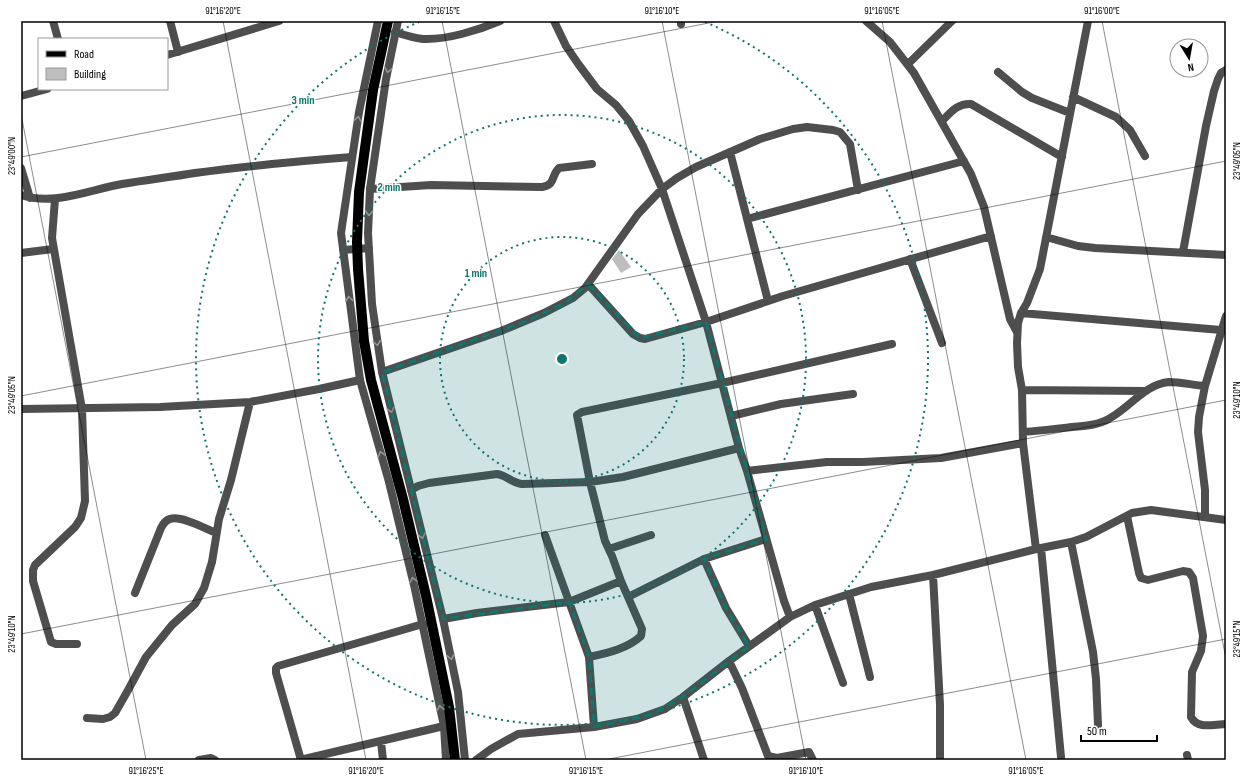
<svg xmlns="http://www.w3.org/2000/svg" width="1247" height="781" font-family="'Sofia Sans Condensed',sans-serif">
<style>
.building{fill:#bebebe}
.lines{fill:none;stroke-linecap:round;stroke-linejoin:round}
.minor{stroke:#4e4e4e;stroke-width:8}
.tertiary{stroke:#4e4e4e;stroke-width:8}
.primary{stroke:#000;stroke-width:10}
.oneway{stroke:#959595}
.marked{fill:#0f766e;fill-opacity:0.2;stroke:#0f766e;stroke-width:3;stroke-dasharray:8 5;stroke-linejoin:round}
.ticks{fill:none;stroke:#000;stroke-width:1;stroke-opacity:0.45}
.ring{fill:none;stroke:#0f766e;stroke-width:2;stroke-dasharray:2 4}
.centre{fill:#0f766e;stroke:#fff;stroke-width:2}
.ring-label{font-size:12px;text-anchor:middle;font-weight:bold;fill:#0f766e;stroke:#fff;stroke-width:3;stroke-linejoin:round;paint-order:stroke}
.neatline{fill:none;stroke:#000;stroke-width:1.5}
.ticks-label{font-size:10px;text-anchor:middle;fill:#000}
</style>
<rect width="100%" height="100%" fill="#fff"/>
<path class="building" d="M619 250 631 267 621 273 612 259Z"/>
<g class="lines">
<path class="minor" d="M53 21 58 39
M170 21 178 52
M554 21 566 46 579 65 597 89 616 105 629 121 643 146 662 189 706 322 739 448 747 471 784 601 790 617
M866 21 890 42 914 73 971 174 984 207 1010 319 1017 332
M681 24V21
M395 32C404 35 414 38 423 39 447 40 479 30 500 21
M167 55 279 21
M908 64 952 21
M998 72 1022 92 1032 98 1070 113
M21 96 47 89
M1073 97 1116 117 1130 130 1145 156
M942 121C951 112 958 103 971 104L1062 157
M730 152 768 301
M21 168 30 198
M370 189 431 185 542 187C556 185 551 175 559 168L592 164
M21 195C54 206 89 190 122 184 146 180 171 177 195 173 247 166 300 161 352 157
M55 199 52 238 82 409 85 501 81 518 75 527 35 565 33 570V581L51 642 56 644H77
M747 219 964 161
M1046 237 1078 246 1095 248 1226 255
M1183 252 1206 126 1214 91 1218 79 1221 73 1226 70
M21 253 53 249
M910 259 942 343
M588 284 633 334 640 338 645 339 706 322 783 296 991 236
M1021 313 1221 330
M382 372 501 331 544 313 573 298 585 288 638 214 662 189 677 178 696 167 760 139 793 129 807 127 833 130 840 132 850 144 858 190
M1022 390 1146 391
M21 409 160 407 250 402 319 389 360 380
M731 416 781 404 853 394
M1023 432C1039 431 1055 429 1072 427 1082 426 1092 426 1102 422 1125 414 1143 384 1169 382 1180 382 1193 385 1205 386
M747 471 827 462H863L941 458 1023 443
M411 490 418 486 429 483 497 474C506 475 512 483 522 484L590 482 623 477 739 448
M1127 516 1139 573 1141 578 1148 580 1183 571 1189 572 1193 578 1203 636 1201 651 1192 672 1191 717C1198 730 1214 724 1226 724
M1205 517V490L1198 432 1199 417 1205 386 1226 316
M545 535 589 657 594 727
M1071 542 1093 652 1096 679 1098 725
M1041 548 1061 757
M609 549 651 535
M1036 549 1023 443 1022 390 1018 367 1017 343 1018 323 1021 313 1027 303 1040 269 1088 21
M704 559 726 608 749 646
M933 575 940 705V760
M135 593 161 528C163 524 166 520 170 519 181 515 206 529 216 533
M849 594 870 677
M628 597 704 559 766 539
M815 605 843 683
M443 619 477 613 569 602 621 581
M589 657C607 653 627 649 641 636L642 629 621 581 612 556 605 541 590 482 577 415 582 412 722 383 892 344
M729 661 742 688 768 756 777 758 809 752 813 760
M683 697 704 760
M87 718 103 719 110 717 115 713 127 692 146 657 172 625 195 604 204 588 212 562 219 519 231 480 250 402
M381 742 383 760
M1187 755 1188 760
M199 760 211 758 215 760
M300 760 444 726
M301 760 276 673V668L278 666 423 624
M476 760 491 749 518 734 594 727 637 719 665 709 683 697 729 661 790 617 815 605 871 587 933 575 1036 549 1071 542 1086 537 1132 513 1151 510 1226 520"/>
<path class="tertiary" d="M378 21 359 112 341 233 360 380 389 482 414 585 444 726 446 760
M398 21 386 79 370 189 368 233 372 304 382 372 443 619 458 692 465 760
M343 250 369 248"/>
<path class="primary" d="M388 21 373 90 359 192 357 242 358 269 364 341 371 380 403 499 426 596 449 707 455 760"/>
</g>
<defs><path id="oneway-chevron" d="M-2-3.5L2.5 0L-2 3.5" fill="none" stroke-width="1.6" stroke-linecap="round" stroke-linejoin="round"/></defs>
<g class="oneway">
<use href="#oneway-chevron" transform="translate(388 70) rotate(102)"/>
<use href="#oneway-chevron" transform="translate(358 119) rotate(-81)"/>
<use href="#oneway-chevron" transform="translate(369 213) rotate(93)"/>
<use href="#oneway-chevron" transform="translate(349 299) rotate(-97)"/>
<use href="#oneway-chevron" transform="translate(377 343) rotate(82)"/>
<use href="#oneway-chevron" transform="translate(391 410) rotate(76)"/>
<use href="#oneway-chevron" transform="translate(381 454) rotate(-106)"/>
<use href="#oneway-chevron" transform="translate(422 536) rotate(75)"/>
<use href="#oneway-chevron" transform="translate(413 580) rotate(-103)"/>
<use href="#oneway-chevron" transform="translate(451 657) rotate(78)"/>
<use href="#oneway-chevron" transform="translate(440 708) rotate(-102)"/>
</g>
<path class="marked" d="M588 284 640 338 706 322 766 539 704 559 726 608 749 646 683 697 650 715 594 727 589 657 569 602 443 619 382 372 524 322 563 304Z"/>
<path class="ticks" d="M223 21 366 760M442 21 586 760M662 21 806 760M882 21 1026 760M1102 21 1226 659M21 114 146 760M21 157 719 21M21 396 1226 161M21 634 1226 400M604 760 1226 639"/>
<g class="ring">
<circle cx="562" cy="359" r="122"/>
<circle cx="562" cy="359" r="244"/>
<path d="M705 22A366 366 0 1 1 419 22"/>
</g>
<circle cx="562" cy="359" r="6" class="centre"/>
<g class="ring-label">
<text x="303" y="104">3 min</text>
<text x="389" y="191">2 min</text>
<text x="476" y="277">1 min</text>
</g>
<rect width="1247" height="781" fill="none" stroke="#ffffff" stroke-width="44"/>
<rect x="38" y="38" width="130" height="52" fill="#ffffff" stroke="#999999"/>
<rect x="46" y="51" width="20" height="6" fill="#000000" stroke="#999999"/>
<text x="74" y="58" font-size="12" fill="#000000">Road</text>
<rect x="46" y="68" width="20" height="12" fill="#bebebe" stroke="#999999"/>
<text x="74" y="78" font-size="12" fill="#000000">Building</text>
<g transform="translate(1189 58) rotate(169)"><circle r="19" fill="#ffffff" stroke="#999999"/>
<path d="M0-3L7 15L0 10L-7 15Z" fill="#000000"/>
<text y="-6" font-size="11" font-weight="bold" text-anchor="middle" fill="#000000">N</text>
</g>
<path d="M1081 735v6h76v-6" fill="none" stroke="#000000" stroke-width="2"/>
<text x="1087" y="735" font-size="12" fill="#000000" stroke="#ffffff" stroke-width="3" paint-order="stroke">50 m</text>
<rect x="22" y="22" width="1203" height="737" class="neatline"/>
<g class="ticks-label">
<text x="223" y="14">91°16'20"E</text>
<text x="443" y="14">91°16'15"E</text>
<text x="662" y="14">91°16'10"E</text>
<text x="882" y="14">91°16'05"E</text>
<text x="1102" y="14">91°16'00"E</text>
<text transform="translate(11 156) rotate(-90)" y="4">23°49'00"N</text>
<text transform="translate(1236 161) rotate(-90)" y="4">23°49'05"N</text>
<text transform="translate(11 395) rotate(-90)" y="4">23°49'05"N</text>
<text transform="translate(1236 400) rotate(-90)" y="4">23°49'10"N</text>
<text transform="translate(11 634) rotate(-90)" y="4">23°49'10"N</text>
<text transform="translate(1236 639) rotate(-90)" y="4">23°49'15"N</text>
<text x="146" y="774">91°16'25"E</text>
<text x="366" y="774">91°16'20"E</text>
<text x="586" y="774">91°16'15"E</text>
<text x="806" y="774">91°16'10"E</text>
<text x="1026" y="774">91°16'05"E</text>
</g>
</svg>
